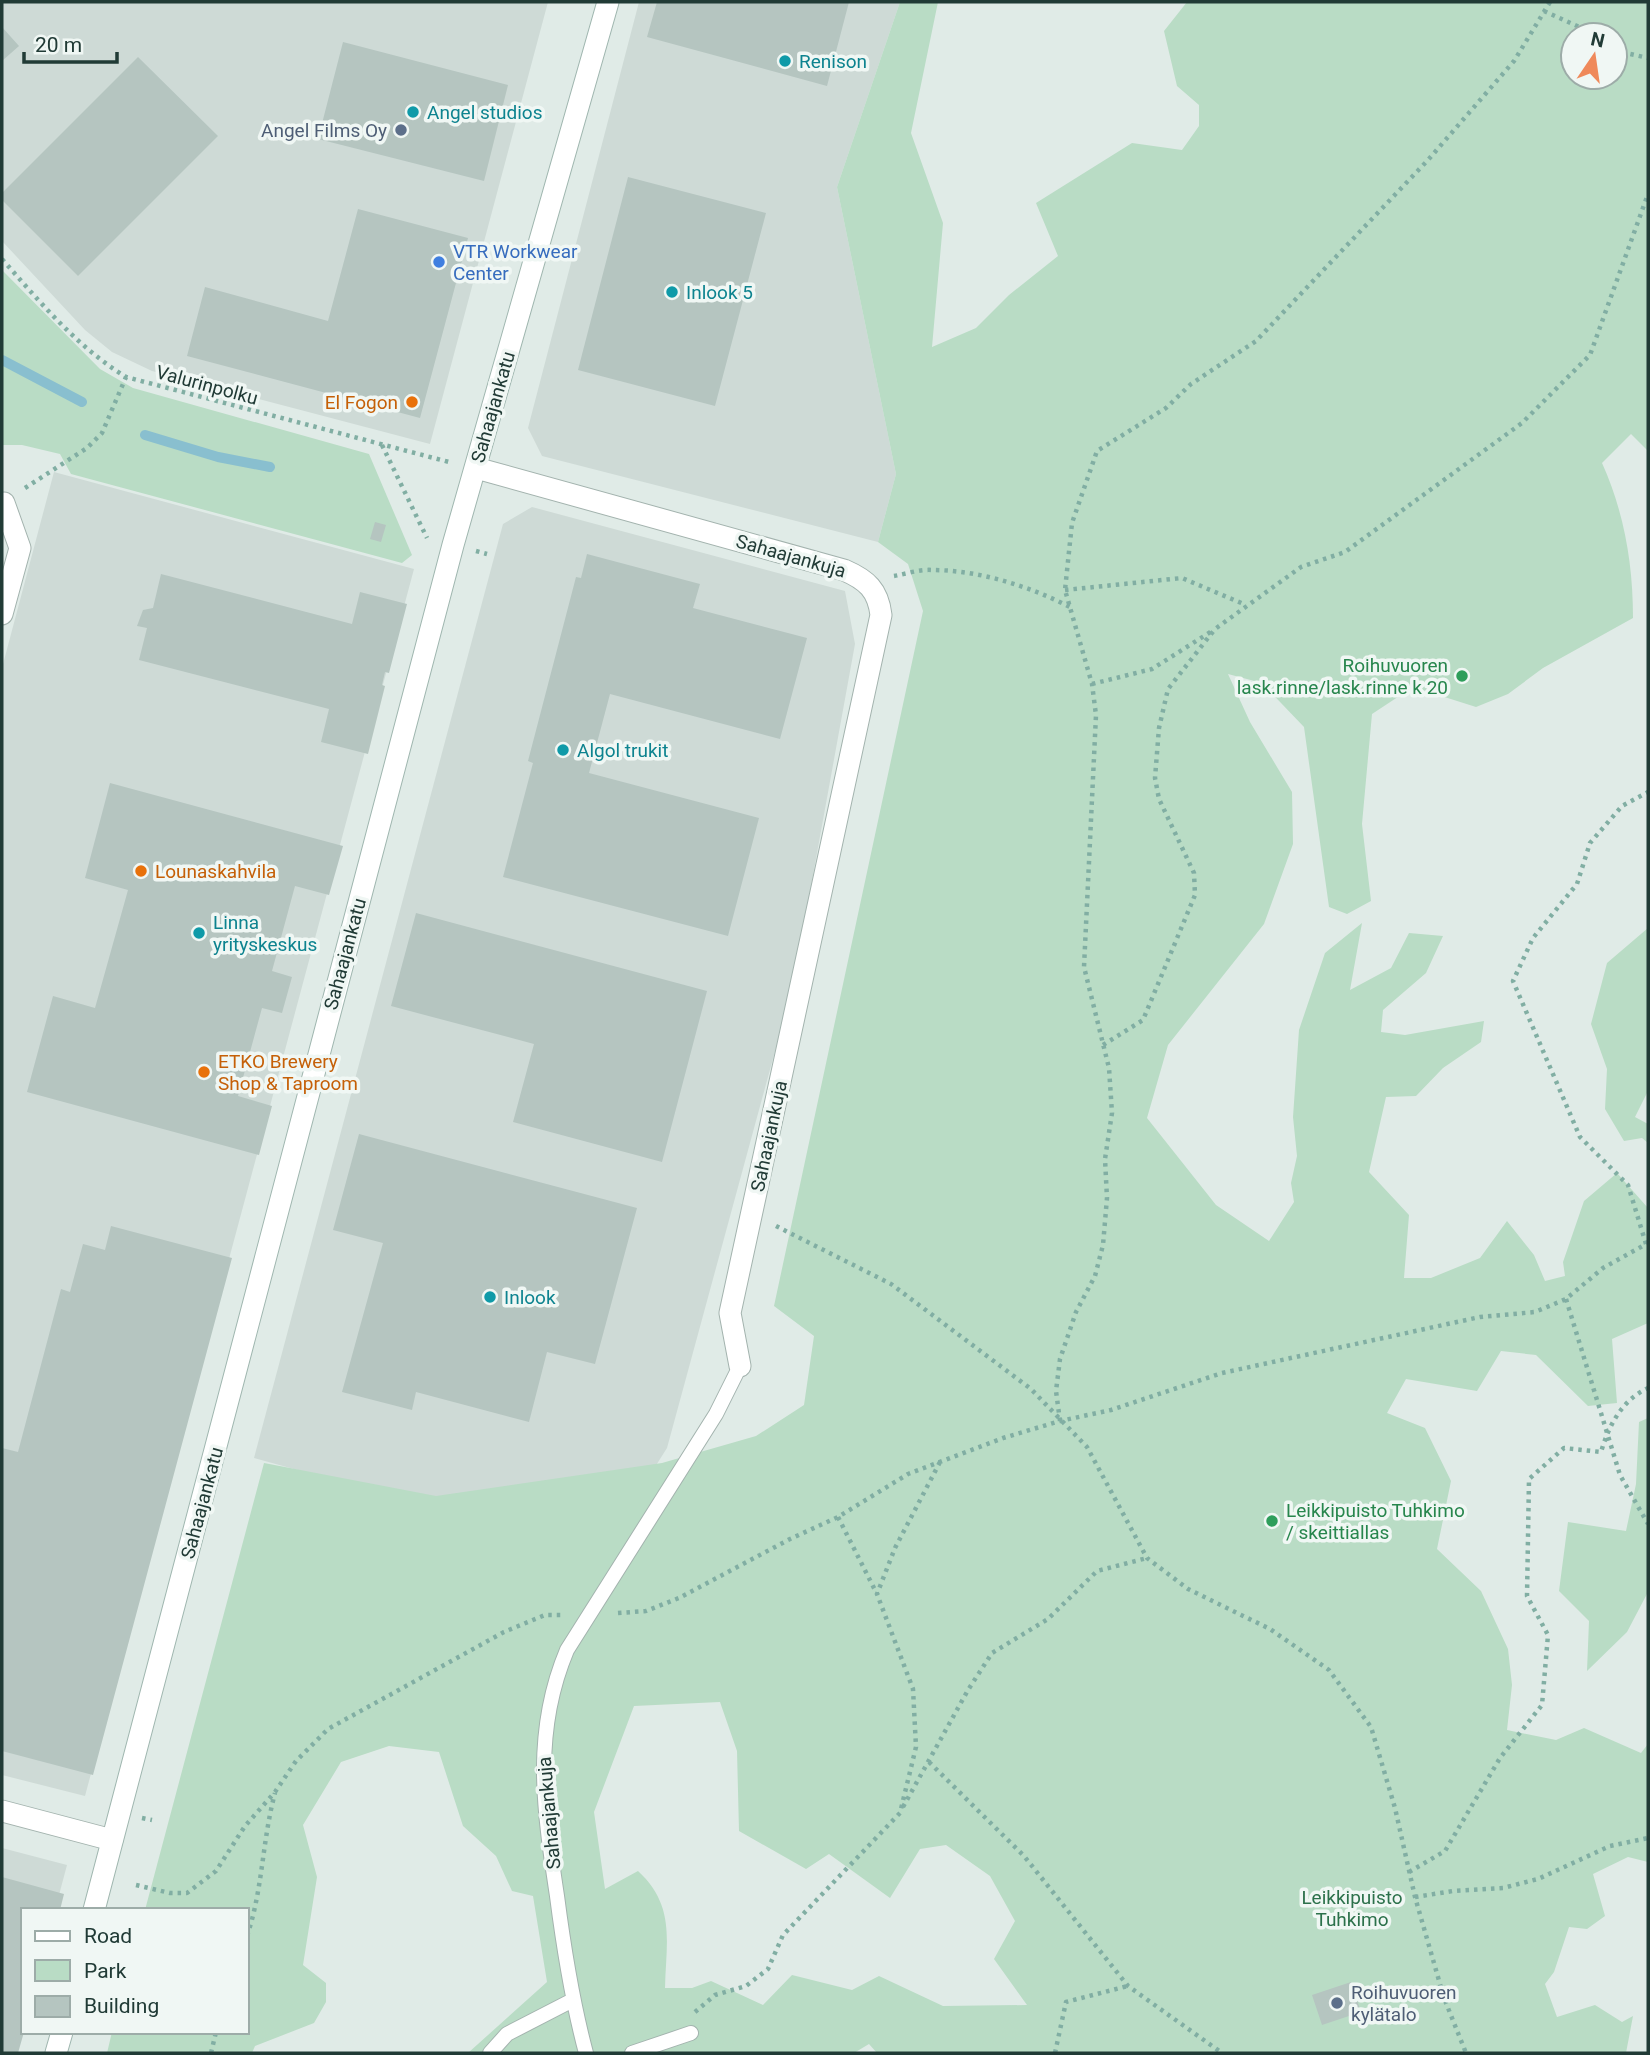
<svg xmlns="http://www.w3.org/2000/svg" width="1650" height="2055" font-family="Roboto,sans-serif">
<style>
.built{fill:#cedad6}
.green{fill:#b9dcc5;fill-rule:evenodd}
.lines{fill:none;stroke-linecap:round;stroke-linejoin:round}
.stream{stroke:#89bfcf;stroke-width:10}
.building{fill:#b5c5c0}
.service-casing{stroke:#a3b3ae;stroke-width:16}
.minor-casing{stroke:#a3b3ae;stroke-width:23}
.secondary-casing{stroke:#9fb6af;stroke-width:23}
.path{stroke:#81aea3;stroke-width:4.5;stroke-dasharray:3.5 5;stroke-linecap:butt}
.service{stroke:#fff;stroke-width:14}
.minor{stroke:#fff;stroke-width:21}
.secondary{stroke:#fff;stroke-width:21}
.culture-dot{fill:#0f9aa8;stroke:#f0f7f4;stroke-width:2.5}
.service-dot{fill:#5c6f8a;stroke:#f0f7f4;stroke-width:2.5}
.shop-dot{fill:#3f7fe0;stroke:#f0f7f4;stroke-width:2.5}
.food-dot{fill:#e8710a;stroke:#f0f7f4;stroke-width:2.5}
.leisure-dot{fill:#2e9e5b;stroke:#f0f7f4;stroke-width:2.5}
.labels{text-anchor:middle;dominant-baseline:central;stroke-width:7;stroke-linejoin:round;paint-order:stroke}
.culture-label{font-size:19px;fill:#0d838f;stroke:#f0f7f4;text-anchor:start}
.service-label{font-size:19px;fill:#4e5e75;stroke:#f0f7f4;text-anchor:end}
.shop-label{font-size:19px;fill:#366cbe;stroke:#f0f7f4;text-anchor:start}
.street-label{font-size:19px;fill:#213b36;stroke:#f0f7f4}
.food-label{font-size:19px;fill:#c56008;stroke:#f0f7f4;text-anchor:start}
.leisure-label{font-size:19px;fill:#27864d;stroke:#f0f7f4;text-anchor:end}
.park-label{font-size:19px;fill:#2c714b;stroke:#f0f7f4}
</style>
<rect width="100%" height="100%" fill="#e0ebe7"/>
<path class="built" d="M2 2H548L430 444 152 371 112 352 85 330 2 241Z
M639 2H900L837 187 896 474 878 542 542 456 528 428Z
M54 472 414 569 85 1796 2 1775V668Z
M532 507 845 591 855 644 793 985 667 1448 629 1508 446 1511 254 1458 503 524Z
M2 1848 67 1865 55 1910H23V2030L17 2053H2Z"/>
<path class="green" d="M900 2H938L911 133 943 223 932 347 976 328 1009 295 1058 256 1036 203 1132 143 1182 150 1199 126V105L1177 86 1164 31 1187 2H1648V451L1631 434 1602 463C1624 512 1633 563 1633 618L1543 668 1508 694 1476 707 1413 687 1372 714 1362 824 1371 901 1347 914 1329 907 1304 727 1262 683 1228 674 1250 722 1292 792 1293 844 1264 924 1168 1045 1147 1118 1216 1205 1269 1241 1294 1202 1291 1183 1297 1156 1293 1117 1299 1030 1325 953 1362 923 1350 990 1391 968 1409 933 1443 936 1426 973 1383 1010 1381 1032 1405 1035 1484 1021 1481 1042 1443 1068 1416 1096 1386 1097 1369 1172 1409 1215 1404 1278H1431L1480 1258 1507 1221 1534 1255 1545 1281 1565 1276 1563 1262 1584 1201 1617 1173 1648 1208V1323L1612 1339 1617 1403 1588 1406 1536 1355 1501 1351 1477 1391 1406 1379 1387 1413 1425 1428 1451 1481 1437 1549 1481 1591 1508 1649 1512 1685 1507 1730 1556 1740 1584 1728 1641 1753 1648 1744V1862L1628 1857 1593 1874 1605 1916 1587 1929 1569 1927 1554 1972 1545 1984 1557 2017 1595 2005 1622 2022 1633 2016 1626 2053H877L869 2044 854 2053H468L547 1982 533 1896 512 1891 496 1856 463 1826 439 1752 389 1746 341 1762 303 1825 317 1877 303 1965 326 1983V2002L314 2023 255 2046 252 2053H107L112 2032H247V1910H145L264 1463 436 1496 662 1463 756 1436 804 1405 814 1336 774 1306 923 611 908 564 878 542 896 474 837 187ZM1573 35H1615V77H1573ZM720 1702 737 1751 739 1831 806 1869 829 1854 890 1898 920 1849 946 1845 990 1876 1015 1921 994 1959 1027 2005 943 2006 879 1976 852 1990 792 1975 763 2005 711 1981 692 1988H665C666 1942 676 1906 638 1871L605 1889 594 1812 634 1706Z
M2 270 100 369 133 388 369 454 412 555 402 563 71 474 60 454 22 445H2Z
M1648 928V1091L1635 1117 1648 1124V1143L1642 1138 1624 1141 1605 1109 1607 1069 1591 1024 1607 963Z
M1648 1418V1592L1627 1632 1587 1671 1589 1621 1559 1591 1568 1522 1626 1531 1636 1484 1639 1422Z"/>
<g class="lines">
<path class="stream" d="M2 360 82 402
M145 435 218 457 270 467"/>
</g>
<path class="building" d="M657 2H849L827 86 647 37Z
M2 27 19 46 2 61Z
M343 42 508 85 484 181 318 139Z
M138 57 218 136 78 276 2 200V193Z
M628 177 766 213 715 406 578 370Z
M358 209 468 238 420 418 187 356 205 287 328 321Z
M375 522 386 525 381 542 370 539Z
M587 554 700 584 693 608 807 638 780 739 610 694 589 773 759 818 728 936 503 877 533 763 528 761 576 577 581 578Z
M161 574 352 624 360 592 407 604 389 673 385 672 382 685 385 686 368 754 321 742 329 709 139 660 147 628 137 626 143 610 153 608Z
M110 783 343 846 329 895 295 886 272 971 292 977 282 1013 262 1008 238 1096 272 1106 259 1155 27 1092 53 996 95 1008 128 890 85 878Z
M416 913 707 991 662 1162 513 1122 534 1044 391 1006Z
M359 1134 637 1208 595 1364 547 1352 529 1422 416 1392 412 1410 342 1392 383 1243 333 1230Z
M111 1226 232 1258 93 1775 2 1751V1448L18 1452 61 1289 70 1292 83 1244 105 1250Z
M2 1877 64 1894 60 1910H23L24 2032 18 2053H2Z
M1351 1982 1361 2012 1322 2025 1312 1995Z"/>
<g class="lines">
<defs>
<path id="service" d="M490 2053 507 2034 571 2001
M586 2053C572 2001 564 1950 557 1896 544 1810 532 1733 567 1650L716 1414 740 1366
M632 2053 691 2033"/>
<path id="minor" d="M476 468 844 570C867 580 878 590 881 615L730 1313 740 1366
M2 614 20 548 4 503
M2 1811 112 1840"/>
<path id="secondary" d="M94 1910 453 545 608 2
M56 2053 62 2032"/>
</defs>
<use href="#service" class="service-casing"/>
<use href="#minor" class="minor-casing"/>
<use href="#secondary" class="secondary-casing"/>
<path class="path" d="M1544 11 1597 35
M1615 47 1626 53 1648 58
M2 259C40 302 76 346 126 377L449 462
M382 445 427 538
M25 488 87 448 102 433 126 377
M476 551 487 554
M894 576C906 574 920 569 932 570 978 570 1029 586 1070 607
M1065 590 1182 578 1246 605
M1092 684 1152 669 1212 631
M1103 1045 1143 1020 1195 895 1194 873 1159 799 1155 778 1159 728 1168 689 1215 629 1301 567 1345 552 1522 423 1590 355 1648 194
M776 1226 891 1284 1031 1389 1087 1447 1147 1558 1188 1589 1270 1629 1329 1670 1371 1727 1395 1808 1415 1897 1444 1998 1466 2053
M1646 1244 1628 1185 1580 1137 1513 981 1533 938 1577 884 1590 843 1622 806 1648 792
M1566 1299 1620 1475 1648 1524
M1060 1421 1056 1391 1060 1359 1076 1312 1095 1276 1103 1245 1107 1198 1105 1159 1112 1113 1109 1068 1084 967 1096 715 1092 684 1065 590 1072 523 1097 451 1166 408 1191 384 1256 341 1428 160 1514 61 1550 2
M838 1517 877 1594
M618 1613 646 1611 679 1598 790 1539 838 1517 908 1474 1003 1438 1060 1421 1111 1410 1222 1373 1480 1317 1535 1312 1566 1299 1603 1268 1648 1243
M929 1762 1024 1856 1128 1986 1222 2053
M903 1807 968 1690 992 1653 1048 1619 1097 1571 1147 1558
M142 1818 152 1820
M1409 1872 1445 1851 1500 1758 1542 1705 1548 1635 1527 1596 1529 1479 1564 1448 1601 1452C1609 1425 1622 1400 1648 1388
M136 1885 170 1893H187L216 1871 245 1826 275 1792 296 1761 328 1729 504 1632 545 1615H564
M1415 1897 1453 1891 1503 1888 1538 1879 1610 1846 1648 1838
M247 1936C263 1889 262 1841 275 1793
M695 2012 715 1995 746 1986 768 1969 783 1935 900 1813 916 1747 913 1689 877 1594 895 1548 940 1462
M211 2053 216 2032
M1055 2053 1066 2002 1128 1986"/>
<use href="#service" class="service"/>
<use href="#minor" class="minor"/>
<use href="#secondary" class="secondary"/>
</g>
<g class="culture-dot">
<circle cx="785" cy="61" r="7"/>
<circle cx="413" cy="112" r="7"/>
<circle cx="672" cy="292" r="7"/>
<circle cx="563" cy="750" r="7"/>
<circle cx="199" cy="933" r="7"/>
<circle cx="490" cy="1297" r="7"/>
</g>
<g class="service-dot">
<circle cx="401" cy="130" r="7"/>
<circle cx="1337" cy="2003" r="7"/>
</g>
<circle class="shop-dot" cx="439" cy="262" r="7"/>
<g class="food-dot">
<circle cx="412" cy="402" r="7"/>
<circle cx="141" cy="871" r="7"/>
<circle cx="204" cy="1072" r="7"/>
</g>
<g class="leisure-dot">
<circle cx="1462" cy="676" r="7"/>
<circle cx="1272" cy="1521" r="7"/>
</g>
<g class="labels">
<g class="culture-label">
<text x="799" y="61">Renison</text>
<text x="427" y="112">Angel studios</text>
<text x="686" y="292">Inlook 5</text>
<text x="577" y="750">Algol trukit</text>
<text x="213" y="922">Linna<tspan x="213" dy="22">yrityskeskus</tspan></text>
<text x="504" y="1297">Inlook</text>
</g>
<g class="service-label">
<text x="387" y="130">Angel Films Oy</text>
<text x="1351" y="1992" text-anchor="start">Roihuvuoren<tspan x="1351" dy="22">kylätalo</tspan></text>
</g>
<g class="shop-label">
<text x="453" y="251">VTR Workwear<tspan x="453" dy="22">Center</tspan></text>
</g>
<g class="street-label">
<text transform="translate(207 385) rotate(15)">Valurinpolku</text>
<text transform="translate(493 407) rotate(-74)">Sahaajankatu</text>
<text transform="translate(791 556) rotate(16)">Sahaajankuja</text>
<text transform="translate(345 954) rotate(-75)">Sahaajankatu</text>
<text transform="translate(769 1136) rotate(-78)">Sahaajankuja</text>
<text transform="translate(202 1503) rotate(-75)">Sahaajankatu</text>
<text transform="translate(549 1813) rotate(-95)">Sahaajankuja</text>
</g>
<g class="food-label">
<text x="398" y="402" text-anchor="end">El Fogon</text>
<text x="155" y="871">Lounaskahvila</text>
<text x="218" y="1061">ETKO Brewery<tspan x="218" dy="22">Shop &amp; Taproom</tspan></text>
</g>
<g class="leisure-label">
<text x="1448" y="665">Roihuvuoren<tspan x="1448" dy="22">lask.rinne/lask.rinne k 20</tspan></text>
<text x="1286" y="1510" text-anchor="start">Leikkipuisto Tuhkimo<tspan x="1286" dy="22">/ skeittiallas</tspan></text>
</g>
<g class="park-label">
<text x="1352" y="1897">Leikkipuisto<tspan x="1352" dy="22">Tuhkimo</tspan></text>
</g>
</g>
<rect width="1650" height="2055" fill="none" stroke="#213b36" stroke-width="7"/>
<rect x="21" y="1908" width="228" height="126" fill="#f0f7f4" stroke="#9daca8" stroke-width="2"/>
<rect x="35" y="1931" width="35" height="10" fill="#ffffff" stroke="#9daca8" stroke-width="2"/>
<text x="84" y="1943" font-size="21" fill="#213b36">Road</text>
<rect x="35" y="1960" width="35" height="21" fill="#b9dcc5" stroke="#9daca8" stroke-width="2"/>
<text x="84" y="1978" font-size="21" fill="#213b36">Park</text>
<rect x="35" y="1996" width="35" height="21" fill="#b5c5c0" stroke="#9daca8" stroke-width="2"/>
<text x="84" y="2013" font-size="21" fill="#213b36">Building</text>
<g transform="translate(1594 56) rotate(13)"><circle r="33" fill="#f0f7f4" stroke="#9daca8" stroke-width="2"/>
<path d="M0-5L12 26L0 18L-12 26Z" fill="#ef895a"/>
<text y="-10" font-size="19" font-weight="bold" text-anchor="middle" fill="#213b36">N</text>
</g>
<path d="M24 52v10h93v-10" fill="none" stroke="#213b36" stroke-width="3.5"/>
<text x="35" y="52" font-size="21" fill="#213b36" stroke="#f0f7f4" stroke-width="5" paint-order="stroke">20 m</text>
</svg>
